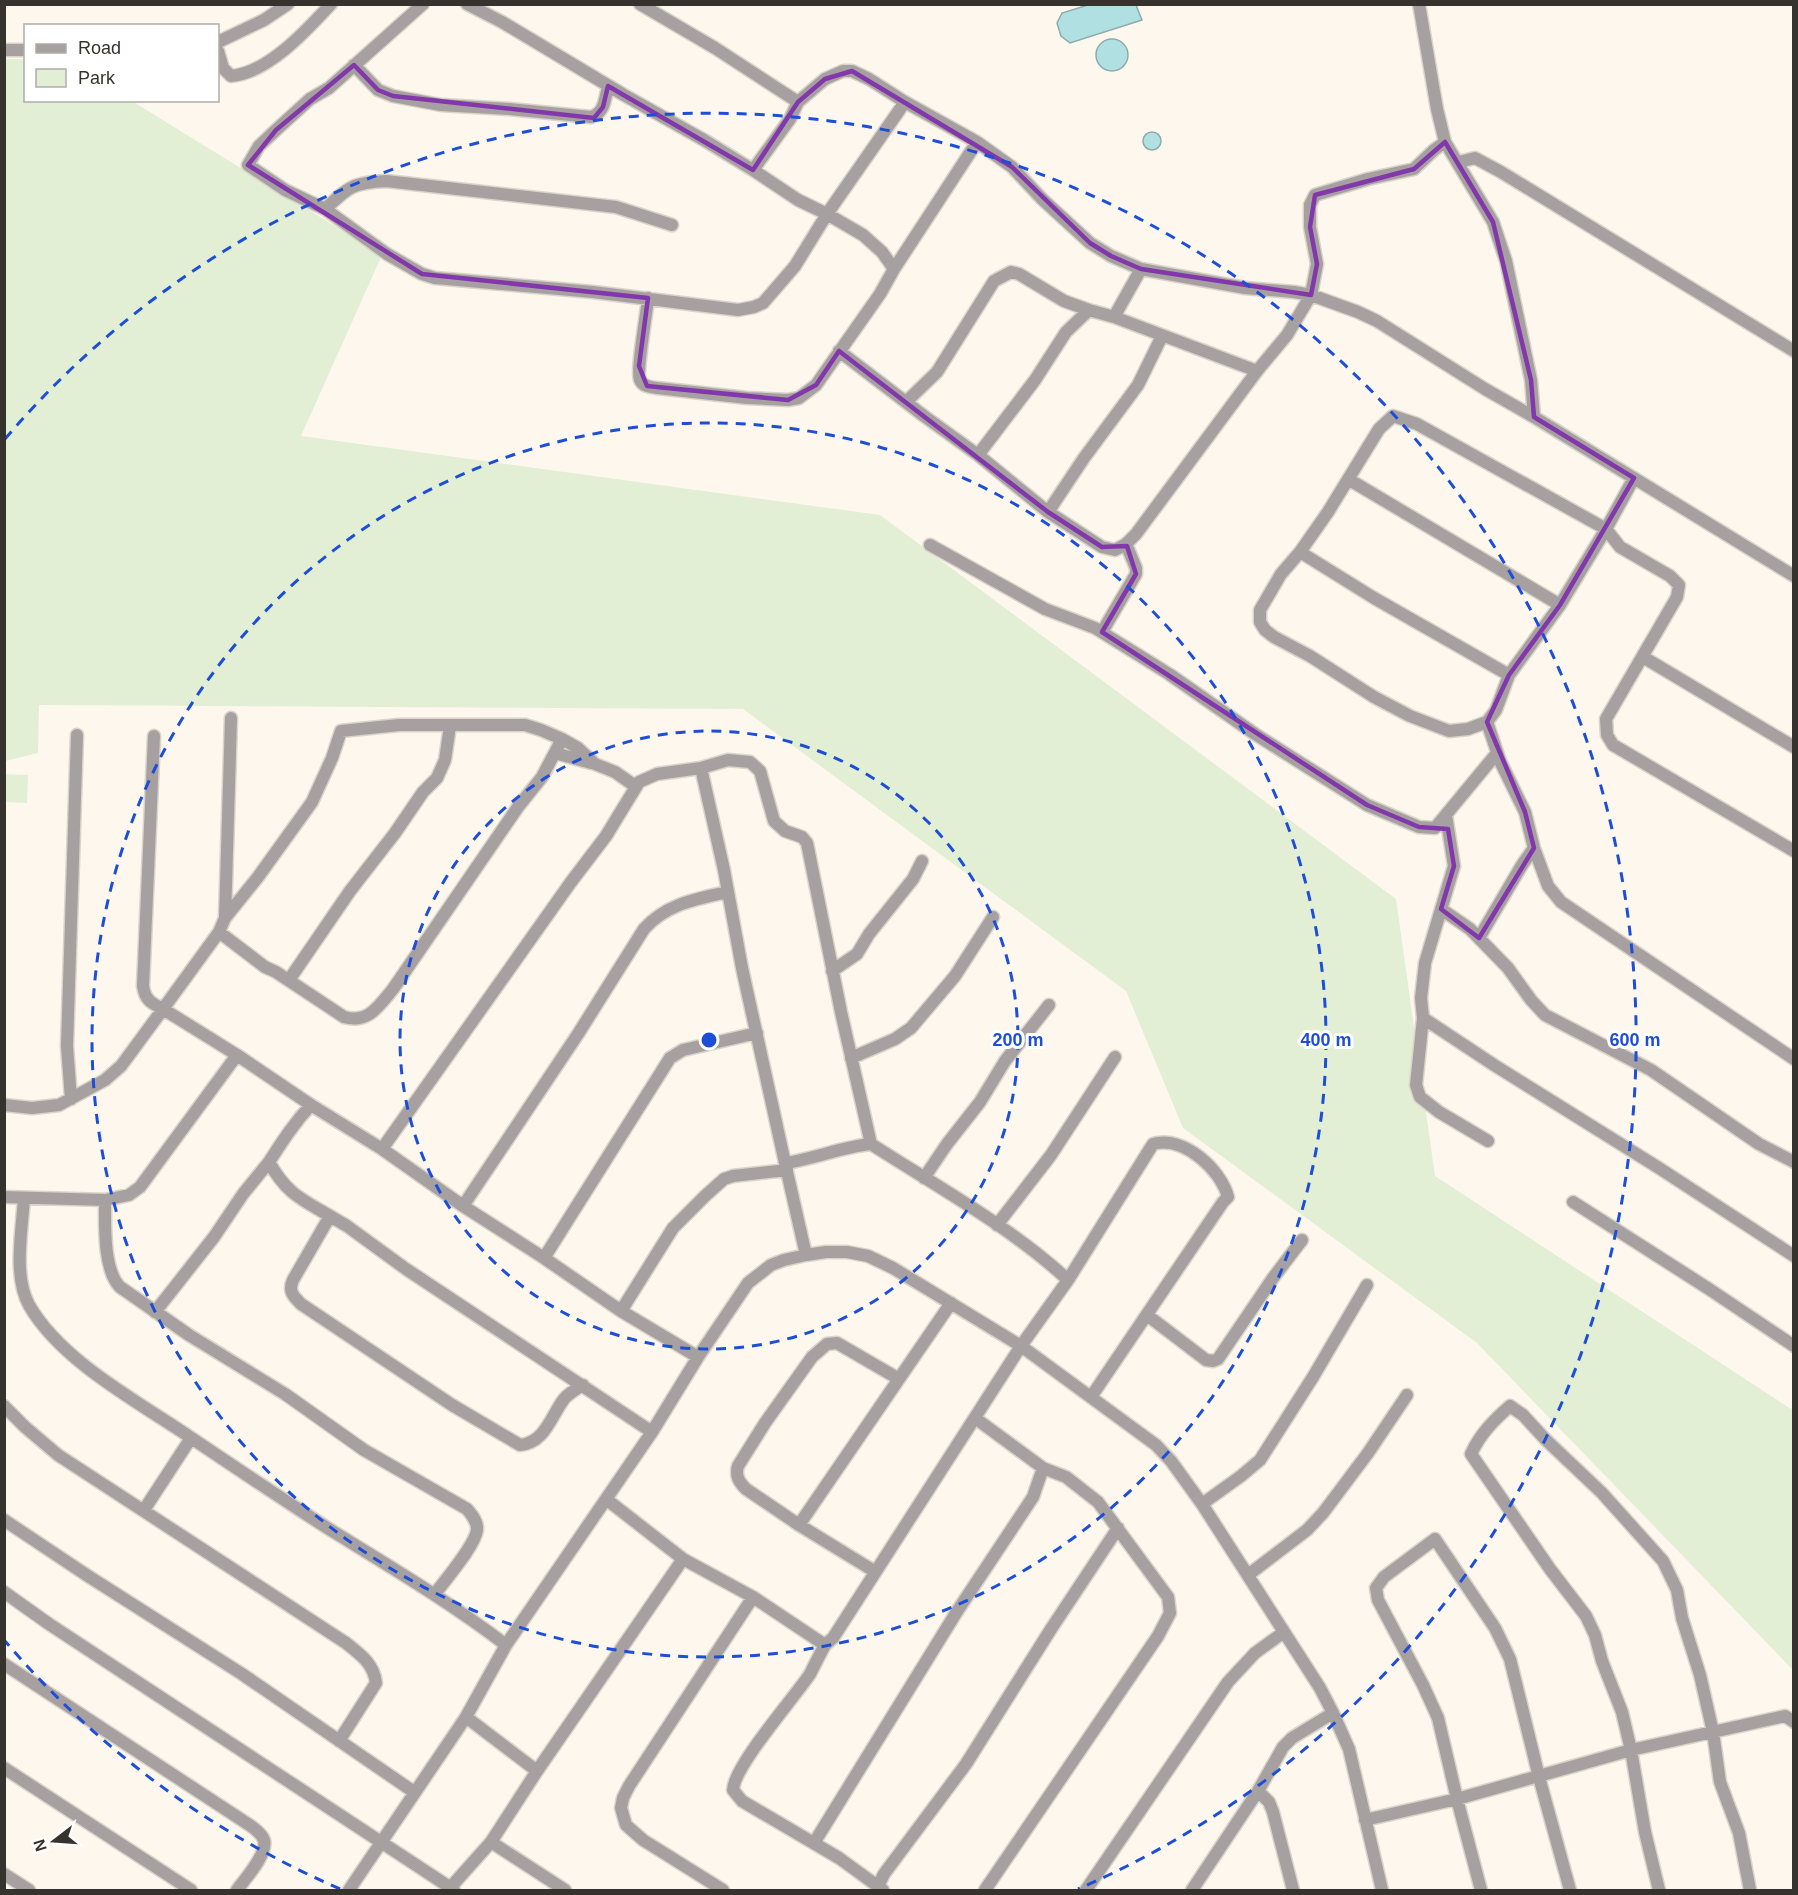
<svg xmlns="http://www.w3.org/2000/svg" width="1798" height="1895" font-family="Arial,sans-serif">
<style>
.green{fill:#e2efd5}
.water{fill:#b1e0e2;stroke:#8cacac;stroke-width:1.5}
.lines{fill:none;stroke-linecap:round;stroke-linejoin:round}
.minor-casing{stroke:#dad4cb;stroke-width:15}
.minor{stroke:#a7a0a1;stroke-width:12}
.marked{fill:none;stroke:#8238aa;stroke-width:4.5;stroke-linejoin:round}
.ring{fill:none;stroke:#1d4ed8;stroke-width:3;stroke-dasharray:10 8}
.centre{fill:#1d4ed8;stroke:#fff;stroke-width:3}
.ring-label{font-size:18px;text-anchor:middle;font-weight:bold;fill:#1d4ed8;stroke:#fff;stroke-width:6;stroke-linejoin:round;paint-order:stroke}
</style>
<rect width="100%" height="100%" fill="#fef7ee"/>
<path class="green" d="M4 59H25L26 100 132 101 382 255 301 436 880 515 1396 899 1435 1176 1791 1409 1793 1406V1670L1477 1343 1183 1128 1126 991 743 709 39 705 38 753 5 761Z
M5 774 28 775 27 803 5 802Z"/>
<path class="water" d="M1091 4 1136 5 1142 20 1070 43 1061 36 1057 23 1062 13Z
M1096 55a16 16 0 1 1 32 0a16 16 0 1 1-32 0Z
M1143 141a9 9 0 1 1 18 0a9 9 0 1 1-18 0Z"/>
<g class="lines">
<defs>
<path id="minor" d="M423 4 329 88 310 99 276 130 259 146 248 165 285 190 325 209 387 254 422 274 435 278 593 292 738 310 754 307 763 303 795 266 827 214 905 102
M467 4 502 22 624 95 704 140 753 170 798 200 827 214 863 235 882 252 894 269
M640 4 715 48 798 102 825 79 843 71H852L869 79 905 102 977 142 1012 167 1042 199 1090 243 1111 256 1141 269 1245 288 1294 292 1311 295 1358 312 1377 321 1485 389 1534 417 1794 576
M1419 4 1437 109 1445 142 1493 222 1506 261 1531 380 1534 417
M218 42 264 20 288 4
M4 50H26
M218 51 223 68 231 76C268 73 307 30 331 4
M354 65 378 90 393 96 441 105 509 109 591 117C605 113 605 98 608 86
M1459 162 1475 158 1501 172 1794 351
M753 170 790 119 798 102
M325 209C350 186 352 183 386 181L616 207 672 225
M648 298C647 312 636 371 640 380 643 387 651 387 657 388L747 398 788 400 799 398 816 385 880 294 894 269 977 142
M1114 317 1141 269
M839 351 924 416 978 455 1048 512 1102 547 1115 550 1126 544 1136 534 1257 371 1287 335 1311 295 1317 264 1310 227V205L1315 195 1368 179 1414 169 1434 150 1445 142
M906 402 937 372 994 281 1011 272 1019 274 1064 301 1089 310 1114 317 1257 371
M978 455 1035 380 1066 332 1089 310
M1634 478 1606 529 1560 605 1509 675 1496 710 1487 722 1468 729 1449 731 1410 716 1374 697 1310 656 1274 637 1265 630 1260 622V610L1281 574 1300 552 1328 512 1379 429 1393 416 1417 424 1606 529 1620 547 1670 576 1679 585 1677 597 1606 719 1607 735 1613 745 1794 851
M1348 479 1560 605
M1048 512 1084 458 1138 385 1162 336
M930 545 1045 609 1095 628 1169 674 1255 734 1367 805 1419 827 1435 828 1497 753
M1300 552 1374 598 1509 675
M1102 632 1136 574V568L1126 544
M1643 657 1794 747
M1487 722 1500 761 1525 812 1534 848 1548 886 1561 902 1794 1059
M154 736 143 986C145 1000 151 1003 163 1009L219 932 225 918 231 718
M555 753 591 763
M701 768 724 870 742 968 785 1163C814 1159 841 1147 871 1144
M1446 815 1454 866 1425 963 1421 998 1423 1018 1416 1085 1420 1097 1439 1112 1488 1141
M1441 909 1470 929 1508 968 1531 1000 1545 1015 1651 1070 1759 1144 1794 1162
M225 918 258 877 312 802 332 758 341 731 399 725H525L541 730 562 739 578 748 595 764 615 772 635 786
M219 932 265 967 276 972 344 1017C368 1024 379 1006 393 989L518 807 542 777 562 739
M1479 938 1522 865 1534 848
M832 971 857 954 869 934 913 879 922 861
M289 980 350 891 395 833 423 792 437 778 445 760 450 726
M1423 1018 1494 1065 1659 1168 1794 1256
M851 1058 895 1039 911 1028 955 976 993 917
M71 1099 67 1046 77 735
M4 1105 32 1108 59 1105 105 1080 121 1066 163 1009 237 1055 311 1105 382 1149 463 1206 544 1258 621 1311 698 1357
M311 1105C294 1123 282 1142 269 1162 286 1193 301 1199 330 1216L293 1280C288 1291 293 1296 301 1304L452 1405 520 1445C545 1443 551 1416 564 1399 569 1393 576 1389 583 1385
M382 1149 571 882 606 836 639 782 657 774 701 768 728 760 750 762 760 771 774 821 785 831 802 837 807 843 841 1012 871 1144C936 1186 1011 1227 1068 1280
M785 1163 806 1255
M924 1178 947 1144 980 1102 1005 1061 1049 1005
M4 1197 105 1200 129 1195 140 1187 237 1055
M24 1198C22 1230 13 1276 29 1305 59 1358 131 1398 181 1431 230 1464 279 1497 329 1529 389 1566 450 1602 506 1645
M105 1200C105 1223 103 1270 120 1287L189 1335 285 1394 364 1450 467 1509C472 1515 478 1522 477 1530 475 1546 445 1580 435 1594
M1573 1202 1709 1289 1794 1346
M463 1206 578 1034 644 929C666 904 696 899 727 892
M330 1216 347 1226 406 1269 652 1432
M997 1225 1051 1155 1115 1057
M544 1258 670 1058 683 1050 757 1033
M621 1311 673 1228 705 1196 724 1179 733 1176 787 1170
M155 1312 214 1237 243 1194 269 1162
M1147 1315 1206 1360 1213 1361 1218 1359 1273 1278 1302 1240
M4 1406 25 1427 58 1455 346 1643C360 1654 374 1664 376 1683L339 1741
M975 1418 1043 1468 1066 1477 1098 1502 1168 1597 1170 1613 1158 1636 985 1890
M606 1499 683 1559 753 1597 825 1645 833 1638 1021 1346 1068 1280 1153 1144C1184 1135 1221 1170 1228 1197L1223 1202 1091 1397
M1202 1504 1241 1476 1260 1460 1313 1377 1367 1285
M144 1510 191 1438
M4 1520 88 1576 242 1674 414 1792
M799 1525 951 1303
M874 1571 799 1525 746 1489C739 1482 735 1476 738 1466L765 1423 812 1357 827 1344 837 1343 899 1379
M1248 1575 1307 1530 1323 1513 1368 1453 1407 1395
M4 1592 49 1624 454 1890
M825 1645C820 1654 815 1664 810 1674 794 1698 734 1766 733 1790L742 1801 839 1858 883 1890
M4 1664 251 1826C256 1830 262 1834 264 1840 268 1854 245 1879 237 1890
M466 1717 537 1771
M4 1768 191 1890
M1258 1791 1269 1802 1273 1812 1293 1890
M1365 1820 1457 1799 1631 1750 1785 1716 1794 1722
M491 1842 565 1890
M814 1843 956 1613 1033 1497 1043 1468
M4 1874 29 1890
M878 1886 884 1874 966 1764 1051 1629 1118 1528
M450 1888 491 1842 537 1771 683 1559
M349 1890 466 1717 506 1645 652 1432 698 1357 748 1283 771 1265 784 1260 806 1255 826 1252H847L868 1256 893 1268 1021 1346 1156 1445 1171 1461 1202 1504 1320 1688 1333 1713 1349 1749 1382 1890
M723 1890 643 1840 626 1825 621 1808 623 1798 629 1786 753 1597
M1086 1890 1228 1682 1255 1653 1284 1632
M1192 1890 1258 1791 1283 1747 1292 1738 1333 1713
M1481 1890 1457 1799 1438 1718 1423 1685 1378 1600 1376 1588 1384 1577 1435 1539 1495 1628 1510 1659 1539 1777 1570 1890
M1659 1890 1645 1832 1631 1750 1622 1712 1602 1661 1595 1635 1586 1616 1550 1569 1471 1454C1480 1434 1494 1420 1510 1406L1523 1415 1545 1439 1602 1493 1663 1561 1677 1590 1682 1618 1700 1675 1713 1732 1720 1782 1739 1833 1750 1890"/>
</defs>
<use href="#minor" class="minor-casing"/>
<use href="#minor" class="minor"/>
</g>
<path class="marked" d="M354 65 378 90 393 96 594 118 603 107 608 86 753 170 798 102 825 79 852 71 1012 167 1090 243 1111 256 1141 269 1311 295 1317 264 1310 227 1315 195 1414 169 1445 142 1493 222 1531 380 1534 417 1634 478 1560 605 1509 675 1487 722 1525 812 1534 848 1479 938 1441 909 1454 866 1448 829 1419 827 1367 805 1102 632 1136 574 1127 546 1102 547 1048 512 839 351 816 385 788 400 647 386 639 366 648 298 422 274 248 165 276 130Z"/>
<g class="ring">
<circle cx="709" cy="1040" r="309"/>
<circle cx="709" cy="1040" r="617"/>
<path d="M340 1889A926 926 0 0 1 5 1641M5 439A926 926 0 1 1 1078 1889"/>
</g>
<circle cx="709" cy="1040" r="9" class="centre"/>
<g class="ring-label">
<text x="1018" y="1046">200 m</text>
<text x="1326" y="1046">400 m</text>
<text x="1635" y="1046">600 m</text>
</g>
<rect width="1798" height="1895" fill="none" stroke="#36322e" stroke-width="12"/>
<rect x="24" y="24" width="195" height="78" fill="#ffffff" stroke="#afadab" stroke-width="1.5"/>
<rect x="36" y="44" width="30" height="9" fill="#a7a0a1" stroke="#afadab" stroke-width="1.5"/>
<text x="78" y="54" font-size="18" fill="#36322e">Road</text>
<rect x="36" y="69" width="30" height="18" fill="#e2efd5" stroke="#afadab" stroke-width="1.5"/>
<text x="78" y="84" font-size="18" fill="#36322e">Park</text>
<g transform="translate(54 1841) rotate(253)" stroke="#ffffff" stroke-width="4.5" paint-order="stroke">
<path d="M0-4.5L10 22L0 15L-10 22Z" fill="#36322e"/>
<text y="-9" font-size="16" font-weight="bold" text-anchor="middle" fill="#36322e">N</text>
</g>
</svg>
